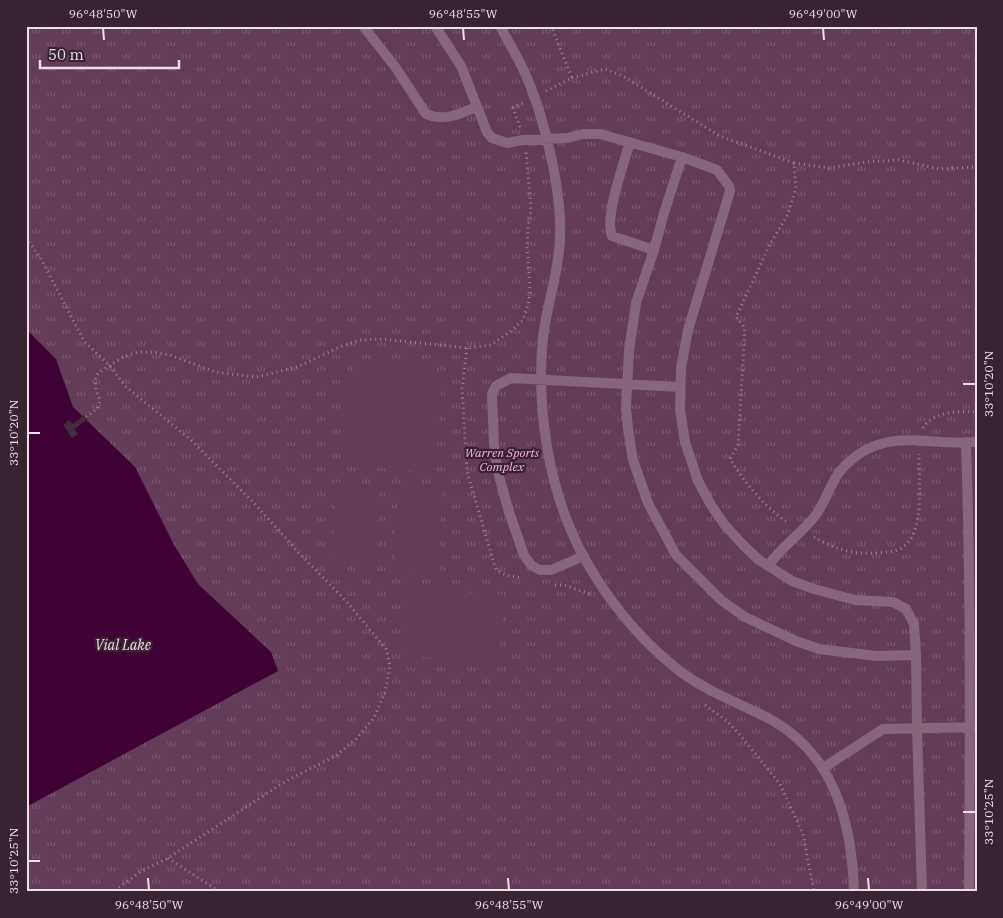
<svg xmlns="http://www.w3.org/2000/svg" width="1003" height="918" font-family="'IBM Plex Serif',serif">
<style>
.grass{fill:url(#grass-tufts)}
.garden{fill:#633c58}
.water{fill:#400134}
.pier{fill:#412d3b}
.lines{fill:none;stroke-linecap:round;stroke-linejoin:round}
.path{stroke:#9a8995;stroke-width:3;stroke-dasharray:1 4;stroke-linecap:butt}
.service{stroke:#85667b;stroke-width:10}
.ticks{fill:none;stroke:#eddfe8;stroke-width:2}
.labels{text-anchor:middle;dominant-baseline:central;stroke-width:4.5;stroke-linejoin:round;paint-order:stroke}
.park-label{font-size:12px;font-style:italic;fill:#ffb3e8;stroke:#372331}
.water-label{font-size:14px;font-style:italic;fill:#fed7f1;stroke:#372331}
.neatline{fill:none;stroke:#eddfe8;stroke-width:2}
.ticks-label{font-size:12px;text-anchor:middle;fill:#eddfe8}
</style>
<defs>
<pattern id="grass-tufts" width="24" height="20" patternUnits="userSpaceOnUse" patternTransform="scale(1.25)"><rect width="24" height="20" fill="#633c58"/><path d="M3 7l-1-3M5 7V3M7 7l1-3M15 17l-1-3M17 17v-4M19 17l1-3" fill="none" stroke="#7a5870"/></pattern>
</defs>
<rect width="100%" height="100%" fill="#412d3b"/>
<path class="grass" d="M26 26H977V892H26Z"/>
<path class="garden" d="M358 364 432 367 441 385 436 459 423 471 354 466 342 453 348 377Z
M336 482 379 486 377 566 332 564Z
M398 484 442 487 439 573 394 570Z
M406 589 504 595 499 662 401 656Z"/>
<path class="water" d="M26 329 56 359 73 407 135 467 174 545 198 584 271 652 278 671 26 807Z"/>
<path class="pier" d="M84 415 88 419 74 429 78 434 72 438 63 425 69 420 73 424Z"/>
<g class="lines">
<path class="path" d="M572 78 605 69 621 75 720 136 794 163 796 188 788 214 770 244 736 317 745 328 738 445 730 459C746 484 764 507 789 523
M546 91 572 78 551 26
M520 127 513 108 523 103
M794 163 828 168 866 162 899 160 939 169 977 167
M26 238 40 257 84 341 110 366 125 386 191 440 254 503 299 553 347 602 386 649 390 666 385 692 374 718 356 739 337 755 286 781 168 858 140 872 113 892
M467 348 462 388 467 472 496 570 506 575 522 578
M86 417 98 408 100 400 96 391 95 380 98 373 123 357 138 352H154L170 355 215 372 257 377 297 367 340 347 360 340 382 339 467 348 491 345 511 331 523 320 529 301 530 286 527 248 528 227 531 210 526 152
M923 428C933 411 959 411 977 412
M814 537C834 549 854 555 877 553 885 552 897 552 903 547 926 532 918 477 919 454
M555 585H564L590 594
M705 705 727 721 740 735 780 784 803 834 814 892
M168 858 220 892"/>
<path class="service" d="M363 26 396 68 426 114C444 122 459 114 476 107
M435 26 461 66 487 132 492 138 507 143 523 140 567 138 583 134H600L682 157 717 170 729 186 730 191 688 330 681 368 680 410 685 442 698 481 711 505 724 524 743 545 759 560 792 581 814 589 855 600 893 602 906 609 914 624 916 655 917 727 922 892
M500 26C508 41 517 56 524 71 544 115 562 190 560 238 559 272 547 304 543 337 536 406 548 486 579 548 603 594 637 637 677 669 705 691 739 703 770 719 835 755 852 823 854 892
M630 142C624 163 604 218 612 236L654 250
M682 157 664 213 654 250 636 303 629 351 626 407 628 429 633 460 648 503 676 555 721 600 745 617 796 641 819 649 876 656 916 655
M966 442C971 592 970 742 969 892
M584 556 551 570H540L531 565 524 555 509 512 499 476 494 445 492 394 496 386 511 378 679 387
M768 566C782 546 801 534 815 516 826 502 830 483 841 470 871 436 902 439 942 442 954 443 965 442 977 442
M823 768 883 729 977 727"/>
</g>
<path class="ticks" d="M103 28 104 40M463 28 464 40M823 28 824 40M963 384H976M28 433H40M963 812H976M28 861H40M148 878 149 890M508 878 509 890M868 878 869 890"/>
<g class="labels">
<g class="park-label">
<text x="502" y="452">Warren Sports<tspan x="502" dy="14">Complex</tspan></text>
</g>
<g class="water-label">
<text x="123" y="645">Vial Lake</text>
</g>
</g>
<rect width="1003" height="918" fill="none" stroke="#372331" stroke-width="55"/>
<path d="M40 60v8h139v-8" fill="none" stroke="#eddfe8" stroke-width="2.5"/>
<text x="48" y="60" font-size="15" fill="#eddfe8" stroke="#372331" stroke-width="4" paint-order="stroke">50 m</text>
<rect x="28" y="28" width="948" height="862" class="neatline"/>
<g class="ticks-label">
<text x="103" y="18">96°48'50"W</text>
<text x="463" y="18">96°48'55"W</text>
<text x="823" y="18">96°49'00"W</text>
<text transform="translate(989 384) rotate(-90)" y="4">33°10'20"N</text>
<text transform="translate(14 433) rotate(-90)" y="4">33°10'20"N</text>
<text transform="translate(989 812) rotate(-90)" y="4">33°10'25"N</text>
<text transform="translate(14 861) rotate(-90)" y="4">33°10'25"N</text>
<text x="149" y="909">96°48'50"W</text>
<text x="509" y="909">96°48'55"W</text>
<text x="869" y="909">96°49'00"W</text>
</g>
</svg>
